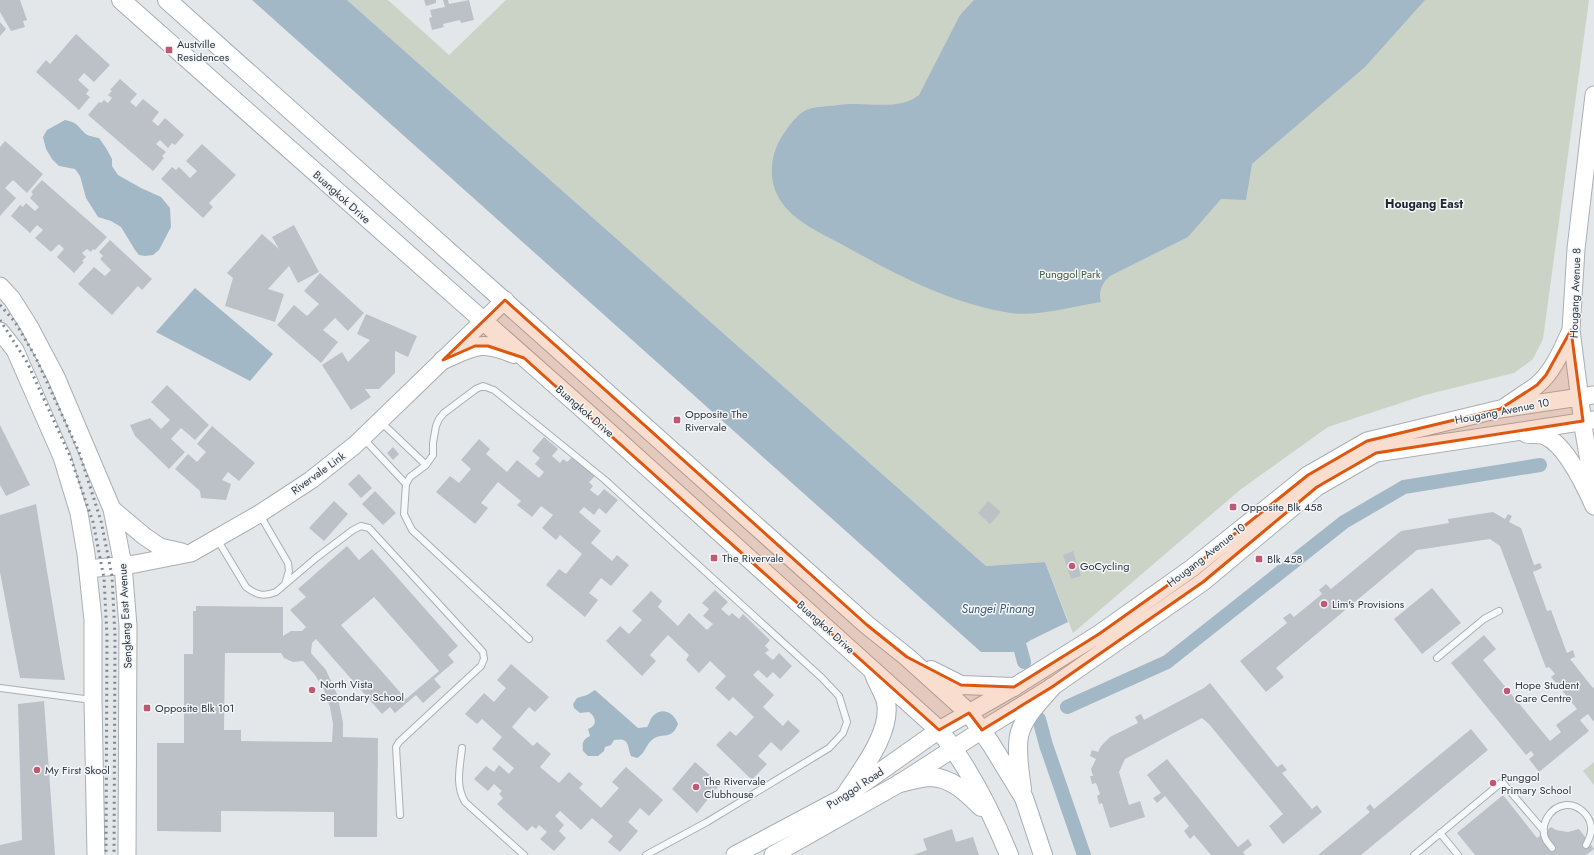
<svg xmlns="http://www.w3.org/2000/svg" width="1594" height="855" font-family="Jost,sans-serif">
<style>
.green{fill:#cbd3c6}
.water{fill:#a3b8c6}
.lines{fill:none;stroke-linecap:round;stroke-linejoin:round}
.canal{stroke:#a3b8c6;stroke-width:14}
.building{fill:#bcc1c7;fill-rule:evenodd}
.lane-casing{stroke:#a9afb4;stroke-width:8}
.secondary-casing{stroke:#a9afb4;stroke-width:19}
.primary-casing{stroke:#a5adb5;stroke-width:20}
.lane{stroke:#f6f8f9;stroke-width:6}
.secondary{stroke:#fff;stroke-width:17}
.primary{stroke:#fff;stroke-width:18}
.rail{stroke:#7f8892;stroke-width:3;stroke-dasharray:2 4;stroke-linecap:butt}
.marked{fill:#df570f;fill-opacity:0.2;stroke:#df570f;stroke-width:3;stroke-linejoin:round}
.poi-dot{fill:#c15873;stroke:#f4f6f8;stroke-width:1.5}
.labels{text-anchor:middle;dominant-baseline:central;stroke-width:3;stroke-linejoin:round;paint-order:stroke}
.poi-label{font-size:11px;fill:#2d3741;stroke:#f4f6f8;text-anchor:start}
.street-label{font-size:11px;fill:#2d3741;stroke:#f4f6f8}
.park-label{font-size:11px;fill:#455b3c;stroke:#f4f6f8}
.neighbourhood-label{font-size:12px;font-weight:bold;fill:#1f2832;stroke:#f4f6f8}
.water-label{font-size:12px;font-style:italic;fill:#3c5971;stroke:#f4f6f8}
</style>
<rect width="100%" height="100%" fill="#e4e7ea"/>
<path class="green" d="M347 0H388L449 55 506 0H1589L1543 339 1533 359 1514 373 1425 395 1328 427 1240 490 1073 633 1045 562 986 566Z
M1594 762V785L1583 771Z"/>
<path class="water" d="M252 0H347L986 566 1045 562 1068 622 1031 640 1013 652H981Z
M974 0H1425L1365 67 1252 164 1246 200 1221 199 1188 237 1110 276C1102 283 1098 292 1101 302 1075 306 1036 317 1011 313 951 304 895 274 843 245 821 233 794 222 780 200 766 177 771 149 787 129 792 122 798 114 806 110 813 107 820 107 827 106 835 106 843 104 851 104 873 103 900 110 919 95L960 15Z
M65 120C69 121 74 122 77 125 87 135 84 135 99 138L106 148 112 159V166L118 175 141 188 161 197 170 208 171 227 159 250 153 255 145 256 139 255 135 250 121 227 111 221 98 217 86 198 80 176 75 169 59 166 52 159 46 149 43 137 47 130Z
M195 288 273 354 250 381 156 332Z
M595 690 638 728 647 727C650 723 650 718 654 715 663 707 674 713 678 724 671 742 662 731 652 740 645 746 645 754 637 758L631 756C627 746 630 737 614 740L611 745 605 747 604 751 598 756H588L583 751C582 743 583 739 590 736L588 729C598 725 596 717 589 712L580 713 574 708 573 704 577 698 587 695Z"/>
<g class="lines">
<path class="canal" d="M1020 647 1024 662
M1067 707 1167 662 1344 522 1404 487 1540 465
M1039 719 1046 745 1084 855"/>
</g>
<path class="building" d="M0 0H20L27 20 23 21 25 27 11 31 0 12Z
M424 0H436V3L426 6Z
M443 0H448L449 4 469 0 474 20 461 23 460 20 443 24 444 27 432 30 429 18 432 17 430 10 445 7Z
M0 22 6 29 0 36Z
M76 34 110 65 94 82 84 73 78 80 89 90 86 94 90 97 79 110 36 72 46 60 50 64Z
M120 79 137 94 130 102 136 107 143 99 159 112 152 121 158 126 165 118 184 135 175 145 172 143 168 148 160 140 156 144 166 152 162 156 164 158 153 171 88 115 99 102 101 103 104 100 108 103 112 98 108 95 112 91 110 90Z
M5 141 43 174 27 193 13 180 5 188 16 198 0 216V147Z
M202 144 236 175 209 203 213 207 203 218 161 179 172 167 176 170 179 167 190 178 197 171 186 161Z
M42 180 107 237 95 250 93 249 91 252 87 249 82 253 86 257 82 261 84 262 74 273 57 257 64 249 59 244 51 252 35 238 43 230 37 225 30 233 11 216 20 205 23 207 26 203 35 211 39 207 30 198 33 194 31 192Z
M294 225 319 272 298 283 289 266 268 289 284 294 275 322 225 306 233 278 227 273 262 234 279 249 272 237Z
M110 240 152 279 142 290 138 286 112 315 78 284 94 267 105 276 111 270 100 259 103 256 99 252Z
M320 273 364 313 348 331 335 318 323 330 338 342 321 363 277 325 294 305 307 316 319 304 304 291Z
M366 314 417 336 408 357 393 350 395 351V373L379 389H365L371 397 351 410 322 365 342 352 348 362 370 340 357 334Z
M167 385 209 425 195 440 181 428 171 439 185 452 169 469 135 436 130 425 150 418 161 429 170 420 151 402Z
M0 425 30 485 6 496 0 485Z
M212 426 255 463 239 481 228 472 222 480 231 484 226 500 201 498 200 491 175 469 188 454 197 462 206 452 197 444Z
M544 437 558 449 552 456 560 463 563 459 567 462 572 457 595 476 589 482 593 486 590 490 598 496 604 489 618 500 606 514 599 508 594 515 584 507 579 512 601 531 591 543 612 561 617 555 629 565 611 586 601 578 589 593 598 600 585 617 546 585 559 569 566 574 582 554 560 535 556 540 542 528 553 515 541 506 532 517 517 505 521 501 498 482 481 503 488 508 475 524 436 492 450 476 459 483 471 469 461 460 479 439 490 449 486 454 507 472 517 460 539 478 544 472 535 464 540 458 532 451Z
M393 447 399 454 393 460 387 453Z
M359 474 372 488 361 498 348 484Z
M375 491 396 513 383 525 362 504Z
M334 501 348 514 324 541 309 528Z
M988 501 1001 512 990 524 978 513Z
M36 504 65 680 20 678 0 572V515Z
M1493 512 1505 519 1508 514 1512 516 1509 522 1521 528 1534 565 1540 563 1542 568 1533 572 1547 611 1551 610 1567 653 1573 650 1575 657 1570 659 1593 688 1594 687V722L1588 714 1580 720 1589 731 1539 772 1529 759 1534 755 1531 751 1526 755 1451 663 1484 635 1496 649 1483 660 1550 741 1561 732 1556 725 1577 709 1551 677 1555 674 1549 667 1546 668 1500 546 1490 539 1417 550 1276 668 1284 677 1266 692 1240 661 1287 623 1283 618 1290 613 1294 617 1322 594 1319 590 1326 584 1331 589 1401 531 1449 523 1448 519Z
M347 546 359 560 372 549 458 646 448 655 454 662 434 679 441 687 423 703 416 695 395 713 390 707 382 714 316 639 312 643 311 653 326 670 337 694 343 722V737L378 738 377 837H334V812L221 811V832L157 831V743H184V654H193V611H196V606L283 607V636L291 631H302L306 627 290 610 306 597 298 589ZM374 597 439 671 406 699 341 625ZM225 653H281L284 658 293 662 303 661 315 675 324 690 330 707 333 724 332 742 241 741V730H224Z
M1073 551 1081 576 1071 579 1063 555Z
M1432 588 1461 623 1422 654 1394 619Z
M715 590 728 602 721 609 729 616 732 613 739 619 743 614 770 640 765 646 769 650 765 653 773 660 779 653 792 666 780 679 773 672 767 678 758 670 753 675 774 695 763 707 783 726 788 720 800 731 781 751 771 742 758 756 767 764 752 780 716 745 730 731 736 736 754 717 733 697 729 701 715 688 726 676 710 661 699 673 686 660 689 655 668 635 650 655 656 661 642 676 606 641 620 626 629 634 642 620 632 611 651 591 662 601 658 607 678 626 689 613 707 630 713 624 703 616 709 609 702 603Z
M511 664 549 697 535 712 529 707 512 727 533 746 537 742 551 754 540 767 559 783 569 772 583 784 579 788 601 808 619 788 612 782 626 767 663 800 649 816 640 808 628 822 638 831 620 852 608 842 613 836 592 818 581 830 560 811 555 816 564 825 559 831 566 838 554 851 540 839 547 832 539 825 536 829 532 826 527 831 497 804 503 798 499 794 502 791 494 784 488 791 474 779 486 766 494 772 499 765 509 774 514 768 492 749 502 737 482 719 477 724 465 714 484 693 494 702 506 688 497 680Z
M1210 683 1277 767 1282 764 1287 770 1282 773 1312 809 1317 805 1322 812 1283 844 1269 826 1283 814 1209 724 1202 718 1125 759 1119 772 1129 805 1140 801 1145 817 1110 828 1102 803 1099 804 1097 796 1100 794 1096 783 1092 784 1090 776H1093L1091 769 1096 759 1090 756 1092 750 1098 752 1101 746 1110 737 1138 723 1135 717 1141 714 1144 720 1204 688Z
M44 701 55 855H0V845L22 840 18 704Z
M1471 729 1488 750 1361 855H1318L1370 812 1366 808 1370 804 1374 809Z
M1167 759 1238 847 1248 839 1252 845 1243 852 1245 855H1211L1194 835 1190 839 1184 831 1189 826 1165 796 1157 803 1153 798 1161 793 1147 775Z
M695 762 720 784 697 813 672 789Z
M1503 795 1537 838 1551 827 1556 830 1568 832 1579 829 1594 849 1586 855H1475L1457 833Z
M952 829 956 842 973 837 979 855H913L927 850 923 839Z"/>
<g class="lines">
<defs>
<path id="lane" d="M380 421 426 465
M363 438 406 484
M260 515 288 563 289 571 285 584
M217 539 246 587C256 595 264 597 276 592L316 558 353 530 361 526 369 528 483 652 484 659 481 666 399 742 396 747 400 815
M529 639 412 530 404 514 406 484 410 477 426 465 433 455V443L436 426 439 419 444 413 476 389 483 386 494 390 605 480 822 678 839 696 847 722 843 733 829 748 707 822 646 855
M1437 658 1484 619 1499 611
M0 688 92 700
M462 748C460 767 455 785 465 802L524 855
M1440 833 1458 855
M1552 848C1550 845 1548 843 1546 840 1539 826 1549 807 1566 805 1578 804 1590 815 1591 827 1592 834 1589 839 1586 845
M1414 855 1502 782 1544 831"/>
<path id="secondary" d="M1594 95 1576 249 1571 330 1584 432 1594 490
M0 286 12 299 29 326 56 377 112 509 123 565 128 626 127 855
M0 331 15 350 62 457 79 513 86 554 93 620V700L96 855
M1505 407C1515 400 1526 393 1536 386 1553 372 1562 350 1571 330
M1526 434C1532 435 1540 434 1545 436 1566 445 1585 486 1594 506
M112 509 144 536 160 547 182 552
M88 569 135 564 191 553 259 514 311 480 355 445 505 300
M735 855 844 797 939 730 1014 687 1099 634 1192 568 1308 475 1367 441 1500 409 1594 395
M773 855 900 783 982 730 1052 687 1203 582 1317 487 1376 453 1594 420"/>
<path id="primary" d="M121 0 593 418 939 730C969 767 991 811 1009 855
M167 0 867 625 907 657 969 713 991 744 1024 798 1043 855
M443 360C475 346 480 340 514 354
M931 670 961 685 1014 687
M900 783C909 781 921 777 931 777 952 778 967 793 981 807
M1022 789C1020 774 1016 752 1019 736 1023 717 1040 701 1052 687
M844 797C860 772 892 733 886 702 884 693 877 683 874 674"/>
</defs>
<use href="#lane" class="lane-casing"/>
<use href="#secondary" class="secondary-casing"/>
<use href="#primary" class="primary-casing"/>
<use href="#lane" class="lane"/>
<use href="#secondary" class="secondary"/>
<use href="#primary" class="primary"/>
<path class="rail" d="M0 305 15 322 35 356 79 452 101 521 112 576 115 636 114 855
M0 320 27 362 70 456 93 522 104 578 107 636 106 855"/>
</g>
<path class="marked" d="M505 300 867 625 907 657 961 685 1014 687 1099 634 1192 568 1308 475 1367 441 1500 409 1537 385 1546 375 1571 330 1583 421 1376 453 1317 487 1203 582 1052 687 982 730 969 713 939 730 524 358 488 346H475L443 360Z"/>
<g class="poi-dot">
<rect x="165" y="46" width="8" height="8" rx="2"/>
<rect x="673" y="416" width="8" height="8" rx="2"/>
<rect x="1229" y="503" width="8" height="8" rx="2"/>
<rect x="710" y="554" width="8" height="8" rx="2"/>
<rect x="1255" y="555" width="8" height="8" rx="2"/>
<circle cx="1072" cy="566" r="4"/>
<circle cx="1324" cy="604" r="4"/>
<circle cx="312" cy="690" r="4"/>
<circle cx="1507" cy="691" r="4"/>
<rect x="143" y="704" width="8" height="8" rx="2"/>
<circle cx="37" cy="770" r="4"/>
<circle cx="1493" cy="783" r="4"/>
<circle cx="696" cy="787" r="4"/>
</g>
<g class="labels">
<g class="poi-label">
<text x="177" y="44">Austville<tspan x="177" dy="13">Residences</tspan></text>
<text x="685" y="414">Opposite The<tspan x="685" dy="13">Rivervale</tspan></text>
<text x="1241" y="507">Opposite Blk 458</text>
<text x="722" y="558">The Rivervale</text>
<text x="1267" y="559">Blk 458</text>
<text x="1080" y="566">GoCycling</text>
<text x="1332" y="604">Lim's Provisions</text>
<text x="320" y="684">North Vista<tspan x="320" dy="13">Secondary School</tspan></text>
<text x="1515" y="685">Hope Student<tspan x="1515" dy="13">Care Centre</tspan></text>
<text x="155" y="708">Opposite Blk 101</text>
<text x="45" y="770">My First Skool</text>
<text x="1501" y="777">Punggol<tspan x="1501" dy="13">Primary School</tspan></text>
<text x="704" y="781">The Rivervale<tspan x="704" dy="13">Clubhouse</tspan></text>
</g>
<g class="street-label">
<text transform="translate(342 197) rotate(42)">Buangkok Drive</text>
<text transform="translate(1575 293) rotate(-88)">Hougang Avenue 8</text>
<text transform="translate(585 411) rotate(41)">Buangkok Drive</text>
<text transform="translate(1502 411) rotate(-11)">Hougang Avenue 10</text>
<text transform="translate(318 473) rotate(-36)">Rivervale Link</text>
<text transform="translate(1206 555) rotate(-38)">Hougang Avenue 10</text>
<text transform="translate(125 616) rotate(-93)">Sengkang East Avenue</text>
<text transform="translate(826 627) rotate(42)">Buangkok Drive</text>
<text transform="translate(855 788) rotate(-33)">Punggol Road</text>
</g>
<g class="park-label">
<text x="1070" y="274">Punggol Park</text>
</g>
<g class="neighbourhood-label">
<text x="1424" y="204">Hougang East</text>
</g>
<g class="water-label">
<text x="998" y="609">Sungei Pinang</text>
</g>
</g>
</svg>
